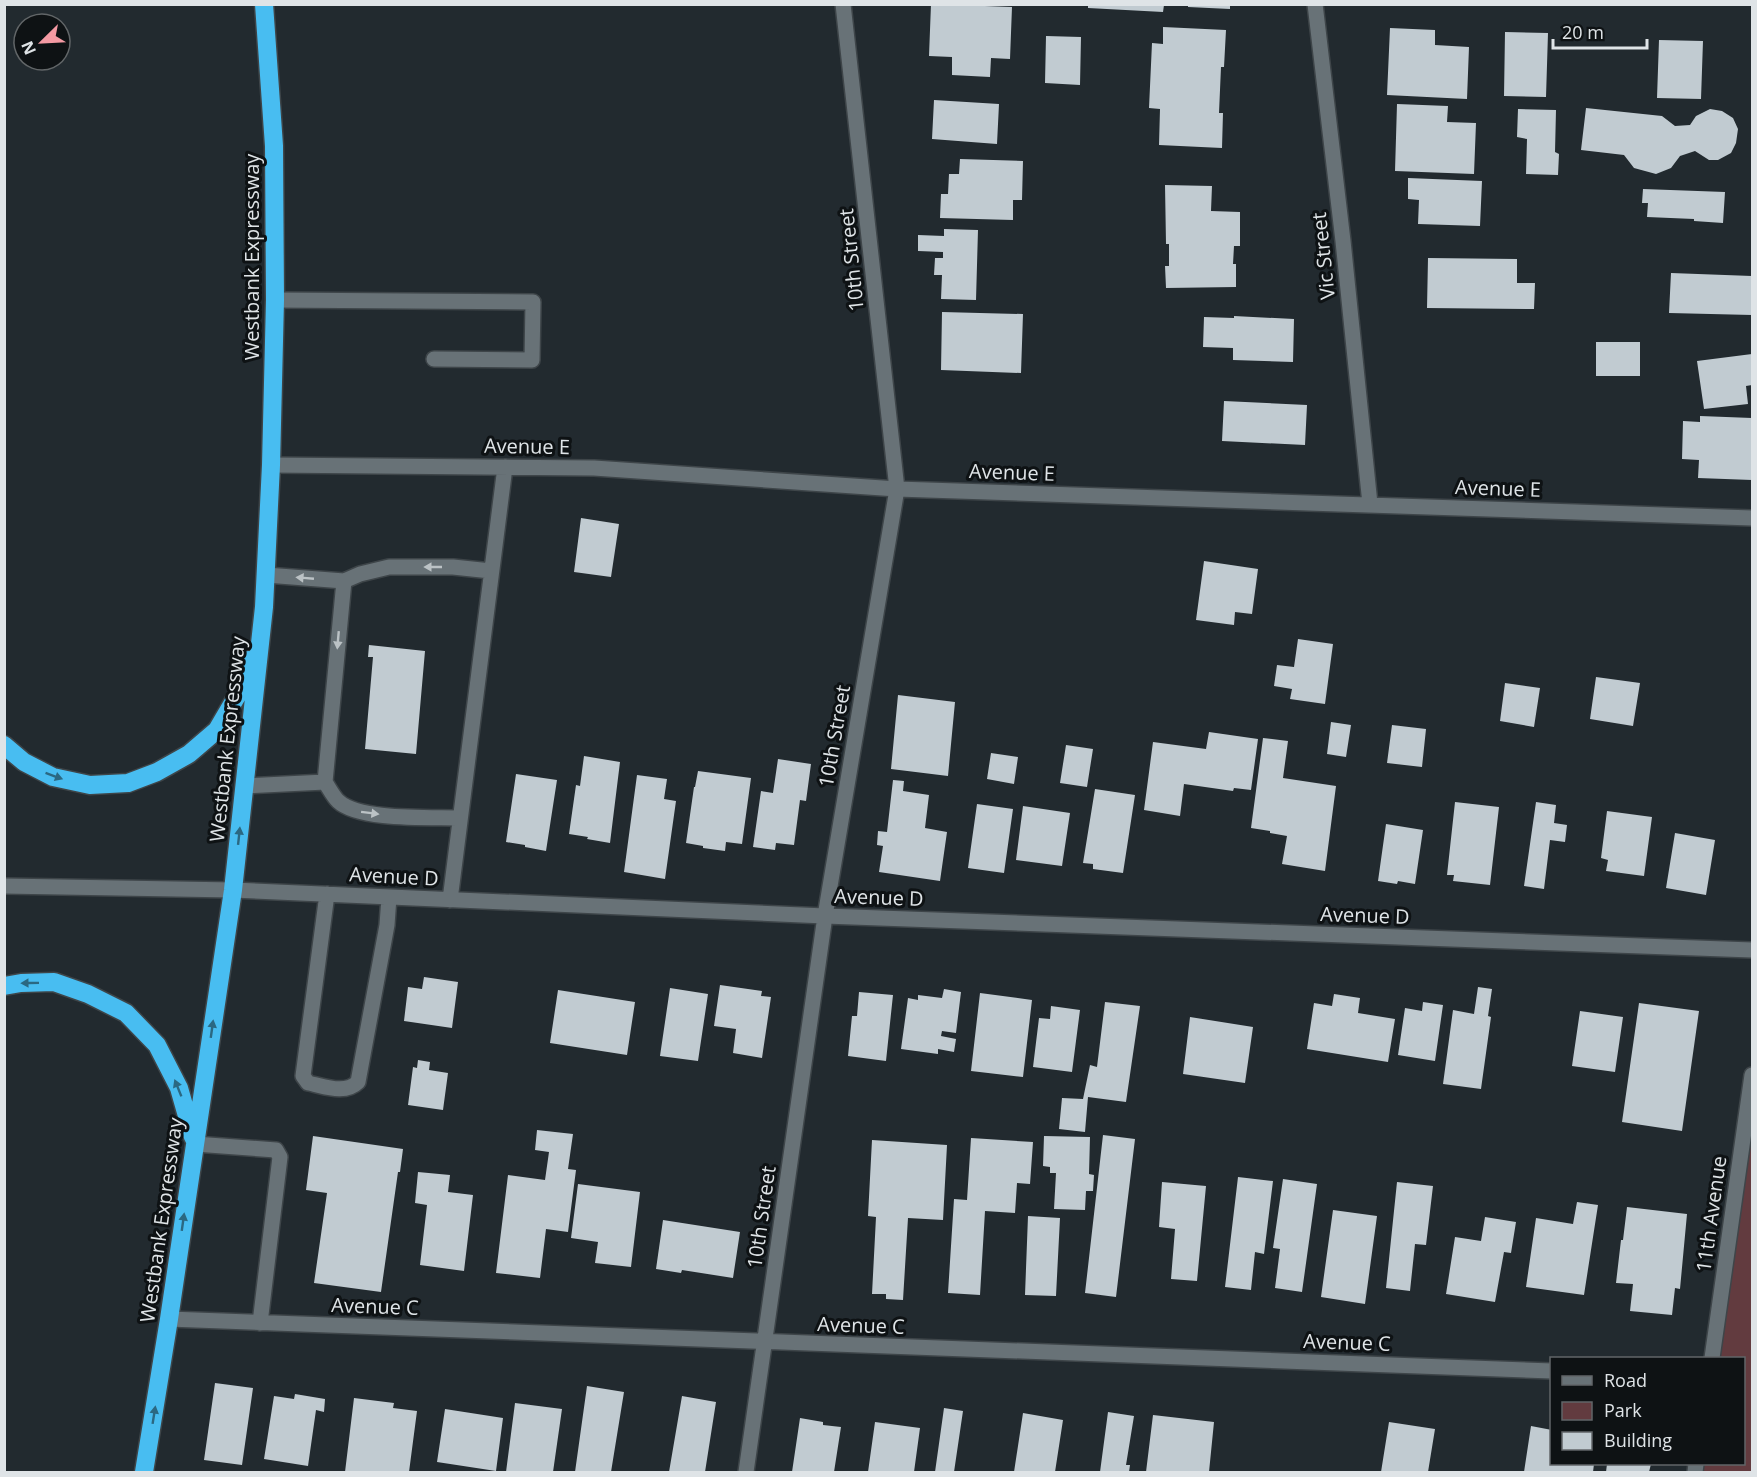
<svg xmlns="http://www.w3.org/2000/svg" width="1757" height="1477" font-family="'Open Sans',sans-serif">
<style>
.green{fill:#623b3f}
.building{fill:#c1cbd1}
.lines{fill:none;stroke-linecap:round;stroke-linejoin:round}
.minor-casing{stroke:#3e4549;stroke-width:18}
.highway-casing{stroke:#3e4549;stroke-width:21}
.minor{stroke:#687277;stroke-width:15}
.highway{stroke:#48bdf1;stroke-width:18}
.oneway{fill:#bbc2c5}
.oneway2{fill:#2b6882}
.labels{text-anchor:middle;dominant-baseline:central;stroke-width:6;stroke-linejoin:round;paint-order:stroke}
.street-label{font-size:20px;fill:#dfe4e7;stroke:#0e1214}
</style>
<rect width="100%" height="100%" fill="#222a2f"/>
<path class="green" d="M1752 1075V1472H1695L1696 1464H1744V1358H1712Z"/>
<path class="building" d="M931 4 1012 7 1010 59 991 58 990 77 952 75V57L929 56Z
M1088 5H1164L1163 12 1088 8Z
M1188 5H1230V9L1188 7Z
M1163 27 1226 30 1224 67H1221L1219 113H1223L1222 148 1159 145 1160 109 1149 108 1152 43 1163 44Z
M1390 28 1435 30V45L1469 47 1467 99 1387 95Z
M1505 32 1548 33 1546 97 1504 96Z
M1046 36 1081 37 1080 85 1045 83Z
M1659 40 1703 41 1701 99 1657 98Z
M934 100 999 104 997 144 932 139Z
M1397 104 1448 106 1447 122 1476 123 1474 174 1395 171Z
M1586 108 1662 116 1675 126 1690 125 1696 116 1710 109 1722 111 1733 118 1738 129 1736 143 1731 153 1718 160H1709L1695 151 1680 156 1671 168 1656 174 1634 168 1624 155 1581 150Z
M1518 109 1556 110 1555 152 1559 154 1558 175 1526 174 1527 139 1517 137Z
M960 159 1023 161 1022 200H1013V220L940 218 941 194H948L949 174H959Z
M1408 178 1482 181 1480 226 1418 224 1419 200 1408 199Z
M1165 185 1212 186 1211 211 1240 212V246H1234L1233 264H1236V287L1166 288 1165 266H1169V244H1166Z
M1643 189 1725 192 1723 223 1694 221V219L1647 217 1648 203H1642Z
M944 229 978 230 976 300 941 299 942 275H934L935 258H943V252L918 251V235L944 236Z
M1428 258 1517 259V283H1535L1534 309 1427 308Z
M1671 273 1752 276V315L1669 313Z
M942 312 1023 314 1021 373 941 370Z
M1234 316 1294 319 1293 362 1233 360V348L1203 347 1204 317 1234 318Z
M1596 342H1640V376H1596Z
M1752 354V385L1746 386 1748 404 1704 409 1697 361Z
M1224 401 1307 405 1305 445 1222 441Z
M1700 416 1752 418V480L1698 478 1699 460 1682 459 1683 421 1700 422Z
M581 518 619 524 611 577 574 572Z
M1204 561 1258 569 1252 614 1235 612 1234 625 1196 620Z
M1298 639 1333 644 1325 704 1290 699 1292 689 1274 686 1277 665 1294 667Z
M369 645 425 651 416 754 365 749 373 657H368Z
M1596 677 1640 683 1633 726 1590 719Z
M1505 683 1540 688 1534 727 1500 721Z
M898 695 955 702 948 776 891 769Z
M1331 722 1351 725 1346 757 1327 754Z
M1392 725 1426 729 1422 767 1387 763Z
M1209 732 1258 739 1251 790 1234 788 1233 791 1184 784 1180 816 1144 810 1153 742 1206 749Z
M1263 738 1288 741 1283 778 1336 786 1325 871 1282 864 1287 836 1270 833V831L1251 828Z
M1066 745 1093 749 1087 787 1060 783Z
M991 753 1018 757 1014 784 987 779Z
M584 756 620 762 610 843 587 839 588 837 569 834 576 785 580 786Z
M778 759 811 764 806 801 800 800 794 845 776 843 775 850 753 847 761 791 773 793Z
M698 771 751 778 742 844 726 842 725 851 703 848V846L686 843 694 787H695Z
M516 774 557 780 546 851 525 847V845L506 842Z
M637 775 667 779 664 799 676 801 665 879 624 872Z
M893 780 904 781 903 791 929 795 925 828 947 832 940 881 879 872 883 846 877 845 878 831 887 832Z
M1095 789 1135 795 1123 873 1093 869V864L1083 863Z
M1455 802 1499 807 1490 885 1453 881 1454 875H1447Z
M1536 802 1556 805 1554 823 1567 825 1565 842 1550 840 1544 889 1524 886Z
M977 804 1013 809 1004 873 968 868Z
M1023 806 1070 813 1062 866 1016 860Z
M1607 811 1652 817 1644 876 1606 871 1608 860 1601 858Z
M1386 824 1423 830 1415 884 1398 881 1397 884 1378 881Z
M1675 833 1715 840 1706 895 1666 888Z
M424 977 458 982 452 1028 404 1021 408 987 422 989Z
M720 985 762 991 761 996 771 997 762 1058 733 1053 736 1029 714 1026Z
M1478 987 1492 989 1488 1016 1491 1017 1481 1089 1443 1084 1453 1010 1474 1014Z
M670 988 708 994 698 1061 660 1056Z
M944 989 961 992 956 1033 942 1031 941 1036 956 1039 954 1052 938 1049V1054L901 1049 908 998 918 1000V995L942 998Z
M558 990 635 1002 627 1055 550 1043Z
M859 992 893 995 886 1061 848 1056 852 1016H857Z
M980 993 1032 1000 1023 1077 971 1071Z
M1334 994 1360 998 1358 1013 1395 1019 1388 1062 1307 1049 1314 1003 1332 1006Z
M1105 1002 1140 1006 1126 1102 1088 1097 1085 1132 1059 1129 1062 1098 1083 1099 1090 1065 1097 1067Z
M1423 1002 1443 1005 1435 1061 1398 1055 1405 1008 1422 1011Z
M1639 1003 1699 1011 1682 1131 1622 1122Z
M1051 1006 1080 1010 1072 1072 1033 1067 1039 1018 1050 1019Z
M1580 1011 1623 1017 1615 1072 1572 1066Z
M1190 1017 1253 1027 1245 1083 1183 1074Z
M418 1060 430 1062 429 1070 448 1073 443 1110 408 1105 413 1067 417 1068Z
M537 1130 573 1134 568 1169 576 1170 568 1232 546 1229 540 1278 496 1273 508 1175 545 1180 549 1152 535 1150Z
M1103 1135 1135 1139 1116 1297 1085 1293Z
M313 1136 403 1149 400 1172H398L381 1292 314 1283 327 1193 306 1190Z
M1044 1136 1090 1137 1089 1174 1094 1175 1093 1191H1086L1085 1210 1054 1209 1056 1173H1050V1167L1043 1166Z
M971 1138 1033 1142 1030 1184 1017 1183 1015 1213 985 1211 980 1295 948 1293 954 1199 967 1200Z
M872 1140 947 1145 943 1220 908 1218 903 1300 886 1299V1294H872L876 1217 868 1216Z
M418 1172 450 1175 448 1192 473 1195 464 1271 420 1265 427 1205 415 1203Z
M1238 1177 1273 1181 1264 1254 1255 1252 1251 1290 1225 1287Z
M1283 1179 1317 1184 1302 1292 1275 1288 1280 1249 1273 1248Z
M1162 1182 1206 1186 1197 1281 1171 1279 1175 1229 1159 1227Z
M1397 1182 1433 1186 1426 1245 1415 1244 1410 1291 1386 1288Z
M578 1184 640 1192 631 1267 595 1263 598 1242 571 1238Z
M1577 1202 1598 1205 1584 1295 1526 1287 1536 1218 1573 1224Z
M1627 1207 1687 1214 1680 1289 1675 1288 1672 1315 1630 1311 1633 1284 1616 1283 1621 1240H1623Z
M1333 1210 1377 1216 1365 1304 1321 1297Z
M1028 1216 1060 1218 1056 1296 1025 1295Z
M1485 1217 1516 1222 1511 1253 1504 1252 1495 1302 1446 1294 1455 1237 1481 1241Z
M663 1220 740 1232 733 1278 682 1270 681 1273 656 1269Z
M215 1383 253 1388 242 1465 204 1460Z
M587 1386 624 1392 611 1472H575Z
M295 1394 325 1399 324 1412 316 1410 308 1466 264 1459 274 1396 294 1399Z
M682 1396 716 1402 705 1472H669Z
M354 1398 394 1403 393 1408 417 1411 409 1472H345Z
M515 1403 562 1409 553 1472H506Z
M944 1408 963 1411 954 1472H935Z
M445 1409 503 1418 496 1471 437 1462Z
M1108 1412 1134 1416 1126 1465H1130L1129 1472H1100Z
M1023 1413 1063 1420 1055 1472H1014Z
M1153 1415 1214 1422 1209 1472H1146Z
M800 1418 823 1422V1425L841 1427 834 1472H792Z
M875 1422 920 1428 914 1472H868Z
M1389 1422 1435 1429 1428 1472H1381Z
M1531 1426 1552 1430V1464H1594L1593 1472H1524Z
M1607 1464H1651L1649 1472H1606Z"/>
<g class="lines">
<defs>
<path id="minor" d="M1315 4 1343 241 1370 504
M275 300 533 302 532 360 434 359
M271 465 594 468 897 489 1752 518
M266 575 344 581 360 574 389 567H453L491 571
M344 581 325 782C329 788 333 796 338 801 359 821 431 817 460 818
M244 786 325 782
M4 886 233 890 825 916 1752 950
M327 894 303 1076 308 1083C324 1086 345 1095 358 1082L387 925 389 897
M450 900 505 467
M195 1144 276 1150 280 1157 260 1323
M169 1319 1552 1371
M1712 1358 1752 1075
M746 1472 825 916 897 489 843 4
M1695 1472 1696 1464"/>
<path id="highway" d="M4 745 24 762 53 777 90 785 128 783 157 772 189 754 217 730 241 689 249 660
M4 986 21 983 54 982 88 994 126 1013 157 1045 179 1088 193 1137
M144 1472 169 1319 233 890 264 607 271 465 275 300 274 146 264 4"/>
</defs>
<use href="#minor" class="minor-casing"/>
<use href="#highway" class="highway-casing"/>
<use href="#minor" class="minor"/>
<use href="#highway" class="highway"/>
</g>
<defs><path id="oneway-solid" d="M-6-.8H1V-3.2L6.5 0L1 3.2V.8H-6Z" transform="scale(1.5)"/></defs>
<g class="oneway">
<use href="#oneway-solid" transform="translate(433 567) rotate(180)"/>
<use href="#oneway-solid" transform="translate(305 578) rotate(-175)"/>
<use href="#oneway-solid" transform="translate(338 640) rotate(95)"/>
<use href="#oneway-solid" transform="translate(370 813) rotate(7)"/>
</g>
<g class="oneway2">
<use href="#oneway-solid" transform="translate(54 776) rotate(20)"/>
<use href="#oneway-solid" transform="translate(239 836) rotate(-84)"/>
<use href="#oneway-solid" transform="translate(30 983) rotate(179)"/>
<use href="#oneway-solid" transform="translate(212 1029) rotate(-82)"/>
<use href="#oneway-solid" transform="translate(178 1088) rotate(-112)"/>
<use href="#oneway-solid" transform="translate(183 1222) rotate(-82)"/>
<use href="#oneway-solid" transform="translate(154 1415) rotate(-81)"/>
</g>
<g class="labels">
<g class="street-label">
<text transform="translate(1323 256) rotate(-96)">Vic Street</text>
<text transform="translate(251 257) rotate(-90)">Westbank Expressway</text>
<text transform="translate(851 260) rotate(-96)">10th Street</text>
<text transform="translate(527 446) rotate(1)">Avenue E</text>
<text transform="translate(1012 472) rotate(2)">Avenue E</text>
<text transform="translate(1498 488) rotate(2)">Avenue E</text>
<text transform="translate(834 736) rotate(-80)">10th Street</text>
<text transform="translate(227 739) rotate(-84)">Westbank Expressway</text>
<text transform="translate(394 876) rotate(3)">Avenue D</text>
<text transform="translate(879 897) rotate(2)">Avenue D</text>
<text transform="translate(1365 915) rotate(2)">Avenue D</text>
<text transform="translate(1711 1214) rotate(-82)">11th Avenue</text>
<text transform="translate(761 1217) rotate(-82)">10th Street</text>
<text transform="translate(161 1220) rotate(-82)">Westbank Expressway</text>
<text transform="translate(375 1306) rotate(2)">Avenue C</text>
<text transform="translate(861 1325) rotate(2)">Avenue C</text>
<text transform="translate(1347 1342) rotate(2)">Avenue C</text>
</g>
</g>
<rect width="1757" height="1477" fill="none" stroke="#dfe4e7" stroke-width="12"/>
<rect x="1550" y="1357" width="195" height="108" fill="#0e1214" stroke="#626668" stroke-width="1.5"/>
<rect x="1562" y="1376" width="30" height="9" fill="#687277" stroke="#626668" stroke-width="1.5"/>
<text x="1604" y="1387" font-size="18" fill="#dfe4e7">Road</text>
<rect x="1562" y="1402" width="30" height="18" fill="#623b3f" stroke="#626668" stroke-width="1.5"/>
<text x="1604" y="1417" font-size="18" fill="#dfe4e7">Park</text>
<rect x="1562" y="1432" width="30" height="18" fill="#c1cbd1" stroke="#626668" stroke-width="1.5"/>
<text x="1604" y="1447" font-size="18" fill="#dfe4e7">Building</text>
<g transform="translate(42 42) rotate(246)"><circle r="28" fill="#0e1214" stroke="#626668" stroke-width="1.5"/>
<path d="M0-4.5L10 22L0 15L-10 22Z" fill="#f49aa3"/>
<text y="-9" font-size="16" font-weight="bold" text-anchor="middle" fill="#dfe4e7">N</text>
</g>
<path d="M1553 39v9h94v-9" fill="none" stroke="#dfe4e7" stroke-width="3"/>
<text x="1562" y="39" font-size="18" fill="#dfe4e7" stroke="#0e1214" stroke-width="4.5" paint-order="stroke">20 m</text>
</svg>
